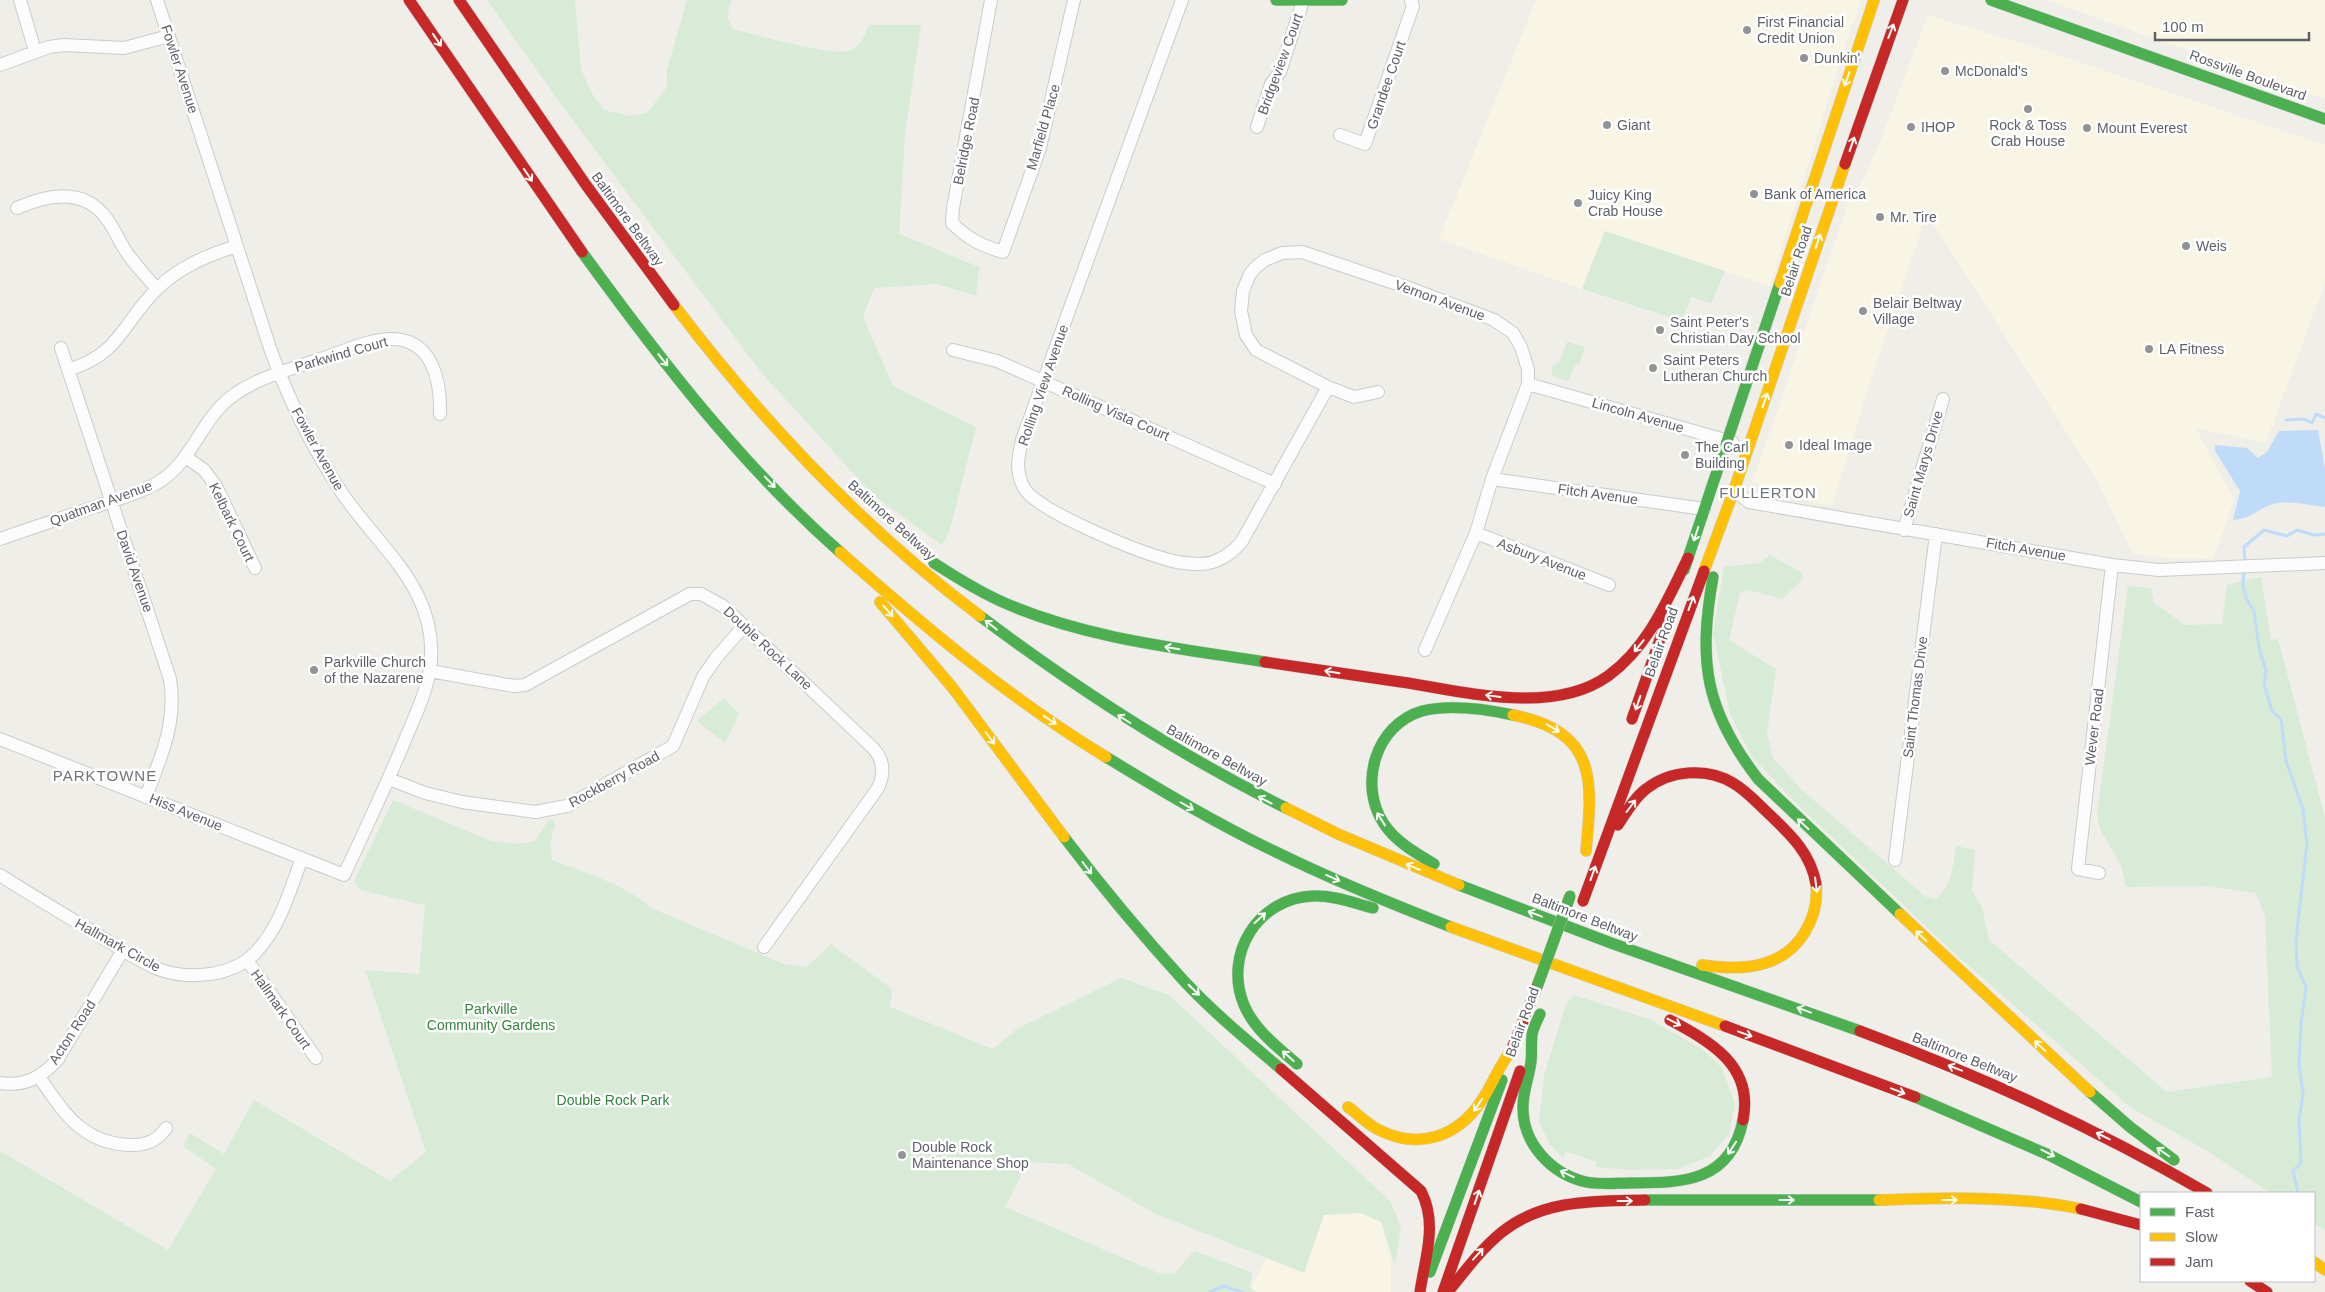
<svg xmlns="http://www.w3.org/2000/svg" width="2325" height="1292" font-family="Arial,sans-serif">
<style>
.commercial{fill:#f8f5e4}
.green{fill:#d7ebd6}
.water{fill:#bfdbf8}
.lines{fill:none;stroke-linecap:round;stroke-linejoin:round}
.stream{stroke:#bfdbf8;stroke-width:3}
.street-casing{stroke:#cbcbca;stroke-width:14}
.fast-casing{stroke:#cbcccb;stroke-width:12}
.slow-casing{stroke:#cbcccb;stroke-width:12}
.jam-casing{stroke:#cbcccb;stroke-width:12}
.street{stroke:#fdfcfc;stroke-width:12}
.fast{stroke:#4caf50;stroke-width:11}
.slow{stroke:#ffc107;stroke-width:11}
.jam{stroke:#c62828;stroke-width:11}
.fast-bridge-casing{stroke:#c8bc95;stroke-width:12;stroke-linecap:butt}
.fast-bridge{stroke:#4caf50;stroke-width:11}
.oneway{stroke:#f6fbf6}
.poi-dot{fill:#919395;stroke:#fff;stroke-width:2}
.labels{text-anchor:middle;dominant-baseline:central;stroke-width:5;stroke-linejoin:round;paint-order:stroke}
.poi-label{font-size:14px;fill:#5e6268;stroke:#fff;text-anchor:start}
.street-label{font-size:14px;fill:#5e6268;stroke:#fff}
.park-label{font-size:14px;fill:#31843c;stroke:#fff}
.neighbourhood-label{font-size:15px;letter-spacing:1px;fill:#6f747a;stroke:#fff}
</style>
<rect width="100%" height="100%" fill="#efeee9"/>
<path class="commercial" d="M1536 0H1862L1850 31 1770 286 1605 231 1582 289 1439 239Z
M2046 0H2325V99Z
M1928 15 2035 47 2325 145V282L2266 443 2196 428 2234 500 2213 559 2170 558 2133 554 2095 477 1927 214 1871 379 1832 506 1790 497 1752 481 1775 418 1852 191 1860 186 1881 139Z
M1323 1144 1376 1199 1391 1259V1292H1249Z"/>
<path class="green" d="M487 0H575L581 69 591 92 604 110 630 116 647 113 667 87V70L687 0H731L727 17 733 29C750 34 836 56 848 51 860 47 865 36 869 25H921L905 134 899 234 979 267 976 296 937 284 874 288 863 317 893 386 976 427 949 533 942 545 873 495 760 371 563 107Z
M1605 231 1725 271 1711 303 1691 297 1682 321 1582 289Z
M1567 342 1585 347 1579 365 1576 364 1568 381 1552 376V366L1560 361Z
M1770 555 1801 572 1804 578 1782 599 1749 590 1740 592 1729 640 1776 669 1767 733 1773 758 1802 790 1926 897 1936 899C1952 885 1953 867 1956 846L1975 850 1972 891 1982 907 1989 940 2167 1092 2272 1077 2265 916 2256 893 2207 886 2125 887C2125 866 2112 850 2102 833 2099 828 2098 820 2097 814L2128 586 2151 588 2154 603 2185 625 2222 624 2227 585 2261 577 2271 640 2278 639 2325 818V1230L2314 1223V1193H2270L2209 1152 2130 1107 1952 951 1795 802 1752 757 1730 714 1713 633 1724 567 1759 563Z
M724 698 739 714 725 743 697 721Z
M393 800 491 841C510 842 515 846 535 841L550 818 555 824 550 844 552 860C584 872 626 885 651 908L784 964 807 967 831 944 892 989 890 1007 993 1049 1017 1029 1121 978 1169 995 1391 1202 1401 1228 1395 1265 1381 1222 1361 1213 1324 1215 1304 1273 1156 1214 1068 1164 1028 1162 1005 1207 1158 1273 1174 1274 1194 1251 1253 1273 1249 1287 1256 1292H0V1151L168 1250 216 1169 183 1146 190 1133 224 1154 254 1100 390 1181 426 1152 365 970 419 974 425 905 360 890 354 881Z
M1574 995 1651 1020 1702 1049 1722 1068 1735 1104 1729 1134 1710 1156 1678 1169 1629 1170 1596 1167V1162L1565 1151 1563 1158 1549 1143 1539 1121 1544 1076 1566 1004Z"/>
<path class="water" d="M2318 430 2325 468V507C2310 505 2293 501 2277 503 2262 506 2249 520 2233 520L2240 491 2215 451V445L2247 448 2258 458 2267 452 2279 431Z"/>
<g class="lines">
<path class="stream" d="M2286 420 2304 419 2312 423 2316 414 2325 418
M2245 563 2244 547 2264 530 2287 536 2297 530 2314 535 2325 534
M2244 569 2243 585 2246 598 2254 611 2259 648 2266 670 2264 684 2272 711 2281 719 2286 761 2303 809 2307 844 2296 939 2297 966 2306 987 2301 1024 2299 1065 2303 1093 2299 1121 2301 1163 2293 1171 2298 1193
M1210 1292 1224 1286 1241 1292"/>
<defs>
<path id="street" d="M20 0 35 51
M991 0 953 208 952 223C968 239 982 246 1003 252L1040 148 1074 0
M1182 0 1022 440C1018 458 1015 471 1024 488 1037 511 1135 550 1162 558 1174 562 1187 564 1200 564 1216 564 1232 554 1242 541L1328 387
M0 65 49 47 64 45 124 48 169 36
M1257 127 1271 84 1280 72 1303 1
M1340 135 1365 144 1413 6 1411 0
M17 208C48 194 84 187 107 219 114 229 119 240 125 250 134 264 146 276 157 289
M61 348 170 679C177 724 161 756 146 797
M953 350 997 361 1275 484
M68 370C122 353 121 324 157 289 179 267 207 255 237 246
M1528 384 1732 442
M1378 392 1354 397 1328 387 1256 350 1246 335 1241 311 1243 291 1250 274 1256 267 1265 260 1282 253 1302 252 1412 289 1494 320 1513 333 1521 347 1528 369V384L1492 479 1476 533 1425 650
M186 457 204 470 216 486 255 568
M1492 479 1704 509
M1734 490 1749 502 2112 565 2159 570 2325 563
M1904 530 1943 399
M1476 533 1609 585
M0 539C31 528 62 518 94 507 115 500 138 494 157 483 192 463 200 421 231 397 256 378 288 370 318 360 340 353 366 340 390 339 433 338 441 382 440 414
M430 671 514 686 525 685 690 594H701L723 606 873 748C884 760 885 773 878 788L764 947
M0 739 344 875C365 830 386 786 405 740 414 718 426 694 430 669 441 590 379 549 340 490 312 447 289 400 271 351L157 0
M389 779 425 793 462 802 535 812 567 806 673 746 703 677 716 658 744 626
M1895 860 1936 534
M2099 873 2078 869 2112 565
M0 875C31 895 63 914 95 933 115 945 136 960 158 969 187 980 232 977 255 953 280 928 290 890 302 858
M247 960 316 1058
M39 1077C65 1114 83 1145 134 1145 147 1145 159 1139 166 1128
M0 1083C25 1087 42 1077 58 1059L123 950"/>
<path id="fast" d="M1276 0H1342
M1991 0 2325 119
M582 252C659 358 741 465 840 552
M934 563C957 578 981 593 1007 604 1089 639 1178 648 1265 662
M1684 570 1780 283
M1713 577C1698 662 1705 710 1758 779L1900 914
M980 616C1077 689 1177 754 1286 808
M1106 757C1162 791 1217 824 1276 852 1333 880 1392 904 1451 927
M1064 837C1102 887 1142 935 1184 981 1214 1013 1248 1041 1281 1069
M1434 864C1416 853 1396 842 1384 824 1358 785 1375 725 1422 711 1450 704 1485 709 1513 715
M1459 885 1611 943 1860 1031
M1540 1014C1537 1021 1533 1028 1532 1035 1531 1044 1532 1053 1531 1062 1529 1077 1523 1091 1523 1106 1522 1143 1551 1174 1586 1182 1600 1185 1616 1183 1631 1183 1683 1183 1731 1182 1743 1120
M1297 1064C1277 1047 1254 1029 1244 1005 1223 954 1258 898 1313 896 1333 895 1354 903 1373 908
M2090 1092 2130 1127 2174 1160
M1915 1097 2049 1155 2141 1202
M1645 1200H1879
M1430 1272 1502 1080"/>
<path id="slow" d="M1780 283 1874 0
M674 305C762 421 864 529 980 616
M840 552C924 626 1010 699 1106 757
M1704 571 1734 490 1845 164
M880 602 952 687 1064 837
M1513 715C1597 732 1593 779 1586 851
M1286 808 1338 834 1459 885
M1900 914 2090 1092
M1451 927 1725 1026
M1702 965C1741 971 1783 969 1805 932 1814 917 1818 901 1816 884
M1348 1107C1358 1114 1368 1125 1379 1130 1419 1150 1458 1137 1482 1100 1493 1084 1498 1067 1511 1051
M1879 1200C1946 1198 2015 1195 2081 1209
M2314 1262 2325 1270"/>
<path id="jam" d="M409 0 582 252
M459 0 586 185 674 305
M1845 164 1903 0
M1265 662C1310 669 1356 675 1401 682 1463 691 1552 716 1608 676 1648 647 1667 601 1688 558
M1632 719 1666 622
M1618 825C1626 813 1634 798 1646 789 1670 770 1707 767 1733 783 1747 791 1758 804 1770 815 1791 835 1811 854 1816 884
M1583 901 1704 571
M1670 1020C1711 1042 1754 1066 1743 1120
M1725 1026 1915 1097
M1860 1031C1983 1077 2093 1127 2207 1193
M1511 1051 1538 984
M1281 1069 1421 1191C1438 1224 1425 1257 1420 1292
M2081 1209 2141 1225
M2250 1281 2267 1292
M1443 1292 1520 1071
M1448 1292C1465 1271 1481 1249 1502 1232 1543 1199 1595 1201 1645 1200"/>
</defs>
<use href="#street" class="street-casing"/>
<use href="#fast" class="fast-casing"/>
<use href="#slow" class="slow-casing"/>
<use href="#jam" class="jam-casing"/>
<use href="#street" class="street"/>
<use href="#fast" class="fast"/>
<use href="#slow" class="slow"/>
<use href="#jam" class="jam"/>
<defs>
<path id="fast-bridge" d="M1538 984 1570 896"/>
</defs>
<use href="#fast-bridge" class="fast-bridge-casing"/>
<use href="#fast-bridge" class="fast-bridge"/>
</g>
<defs><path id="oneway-shaft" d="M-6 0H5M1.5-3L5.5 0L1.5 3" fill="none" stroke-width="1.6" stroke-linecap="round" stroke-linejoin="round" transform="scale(1.25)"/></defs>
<g class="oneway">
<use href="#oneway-shaft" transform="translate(1891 31) rotate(-69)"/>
<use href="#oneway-shaft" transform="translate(437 40) rotate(56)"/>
<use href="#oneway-shaft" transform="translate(1847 79) rotate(109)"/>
<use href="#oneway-shaft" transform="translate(1852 144) rotate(-71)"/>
<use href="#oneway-shaft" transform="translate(528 175) rotate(56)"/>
<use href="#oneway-shaft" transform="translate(1818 241) rotate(-72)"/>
<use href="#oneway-shaft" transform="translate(663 360) rotate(51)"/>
<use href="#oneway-shaft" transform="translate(1765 400) rotate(-71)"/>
<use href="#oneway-shaft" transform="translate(770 482) rotate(46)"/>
<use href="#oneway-shaft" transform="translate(1696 534) rotate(108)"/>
<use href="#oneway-shaft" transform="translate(1691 603) rotate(-70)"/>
<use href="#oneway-shaft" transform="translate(888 611) rotate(49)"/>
<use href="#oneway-shaft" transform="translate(991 625) rotate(-142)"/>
<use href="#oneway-shaft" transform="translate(1639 646) rotate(129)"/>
<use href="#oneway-shaft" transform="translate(1172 648) rotate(-171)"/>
<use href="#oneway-shaft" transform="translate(1332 672) rotate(-171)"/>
<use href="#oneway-shaft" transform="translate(1493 696) rotate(-172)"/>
<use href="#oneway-shaft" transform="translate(1638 703) rotate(109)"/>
<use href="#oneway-shaft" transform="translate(1124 719) rotate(-148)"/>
<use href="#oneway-shaft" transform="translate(1050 720) rotate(34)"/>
<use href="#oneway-shaft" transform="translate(1553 728) rotate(30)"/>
<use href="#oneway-shaft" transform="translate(990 738) rotate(53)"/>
<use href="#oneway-shaft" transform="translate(1265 800) rotate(-152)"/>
<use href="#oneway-shaft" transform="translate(1187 806) rotate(30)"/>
<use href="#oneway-shaft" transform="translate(1631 806) rotate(-53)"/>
<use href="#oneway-shaft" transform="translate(1381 819) rotate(-122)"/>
<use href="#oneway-shaft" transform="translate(1803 824) rotate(-137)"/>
<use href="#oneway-shaft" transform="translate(1413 867) rotate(-157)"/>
<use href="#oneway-shaft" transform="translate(1087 868) rotate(53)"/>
<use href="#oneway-shaft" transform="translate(1593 873) rotate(-70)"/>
<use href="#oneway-shaft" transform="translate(1333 878) rotate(24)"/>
<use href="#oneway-shaft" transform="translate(1816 885) rotate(83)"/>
<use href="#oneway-shaft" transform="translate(1535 914) rotate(-159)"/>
<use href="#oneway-shaft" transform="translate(1260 918) rotate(-43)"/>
<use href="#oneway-shaft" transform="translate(1921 936) rotate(-137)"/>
<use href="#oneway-shaft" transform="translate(1194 990) rotate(44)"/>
<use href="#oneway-shaft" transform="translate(1804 1010) rotate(-160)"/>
<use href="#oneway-shaft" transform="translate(1674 1022) rotate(27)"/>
<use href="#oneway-shaft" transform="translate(1745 1034) rotate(20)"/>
<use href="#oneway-shaft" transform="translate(2040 1046) rotate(-137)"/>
<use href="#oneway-shaft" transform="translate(1288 1056) rotate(-138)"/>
<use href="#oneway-shaft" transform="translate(1955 1068) rotate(-159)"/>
<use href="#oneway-shaft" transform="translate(1898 1091) rotate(21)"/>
<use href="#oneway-shaft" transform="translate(1478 1105) rotate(124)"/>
<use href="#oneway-shaft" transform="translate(2103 1136) rotate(-154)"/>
<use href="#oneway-shaft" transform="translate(1732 1148) rotate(123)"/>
<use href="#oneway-shaft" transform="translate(2163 1152) rotate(-145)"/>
<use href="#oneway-shaft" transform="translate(2048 1153) rotate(27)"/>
<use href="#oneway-shaft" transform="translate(1567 1174) rotate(-155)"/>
<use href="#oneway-shaft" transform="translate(1477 1197) rotate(-71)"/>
<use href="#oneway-shaft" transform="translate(1787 1200)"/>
<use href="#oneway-shaft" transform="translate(1950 1200)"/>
<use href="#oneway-shaft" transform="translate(1625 1201)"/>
<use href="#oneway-shaft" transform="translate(1478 1254) rotate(-48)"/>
</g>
<g class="poi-dot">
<circle cx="1747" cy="30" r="5"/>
<circle cx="1804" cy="58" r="5"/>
<circle cx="1945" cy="71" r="5"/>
<circle cx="2028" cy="109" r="5"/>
<circle cx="1607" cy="125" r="5"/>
<circle cx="1911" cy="127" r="5"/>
<circle cx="2087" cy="128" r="5"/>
<circle cx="1754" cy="194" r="5"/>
<circle cx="1578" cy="203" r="5"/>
<circle cx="1880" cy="217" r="5"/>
<circle cx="2186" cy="246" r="5"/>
<circle cx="1863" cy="311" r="5"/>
<circle cx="1660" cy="330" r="5"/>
<circle cx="2149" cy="349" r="5"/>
<circle cx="1653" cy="368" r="5"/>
<circle cx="1789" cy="445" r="5"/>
<circle cx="1685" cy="455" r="5"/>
<circle cx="314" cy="670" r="5"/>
<circle cx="902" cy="1155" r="5"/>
</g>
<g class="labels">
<g class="poi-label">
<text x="1757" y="22">First Financial<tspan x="1757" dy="16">Credit Union</tspan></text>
<text x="1814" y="58">Dunkin'</text>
<text x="1955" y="71">McDonald's</text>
<text x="1617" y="125">Giant</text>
<text x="2028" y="125" text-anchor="middle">Rock &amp; Toss<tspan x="2028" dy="16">Crab House</tspan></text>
<text x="1921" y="127">IHOP</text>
<text x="2097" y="128">Mount Everest</text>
<text x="1764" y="194">Bank of America</text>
<text x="1588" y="195">Juicy King<tspan x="1588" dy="16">Crab House</tspan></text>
<text x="1890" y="217">Mr. Tire</text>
<text x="2196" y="246">Weis</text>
<text x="1873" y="303">Belair Beltway<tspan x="1873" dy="16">Village</tspan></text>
<text x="1670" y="322">Saint Peter's<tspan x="1670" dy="16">Christian Day School</tspan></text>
<text x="2159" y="349">LA Fitness</text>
<text x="1663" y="360">Saint Peters<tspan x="1663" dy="16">Lutheran Church</tspan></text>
<text x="1799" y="445">Ideal Image</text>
<text x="1695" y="447">The Carl<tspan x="1695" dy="16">Building</tspan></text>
<text x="324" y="662">Parkville Church<tspan x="324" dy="16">of the Nazarene</tspan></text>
<text x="912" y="1147">Double Rock<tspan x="912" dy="16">Maintenance Shop</tspan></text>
</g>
<g class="street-label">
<text transform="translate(1280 64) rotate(-70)">Bridgeview Court</text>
<text transform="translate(180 69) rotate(72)">Fowler Avenue</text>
<text transform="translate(2248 75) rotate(20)">Rossville Boulevard</text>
<text transform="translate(1386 85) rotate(-71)">Grandee Court</text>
<text transform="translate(1043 127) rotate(-74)">Marfield Place</text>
<text transform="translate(966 141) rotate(-79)">Belridge Road</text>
<text transform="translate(628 219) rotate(54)">Baltimore Beltway</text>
<text transform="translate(1796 261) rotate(-72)">Belair Road</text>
<text transform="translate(1440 300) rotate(20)">Vernon Avenue</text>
<text transform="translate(341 354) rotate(-16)">Parkwind Court</text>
<text transform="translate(1043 385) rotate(-71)">Rolling View Avenue</text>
<text transform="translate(1116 413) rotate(24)">Rolling Vista Court</text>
<text transform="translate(1638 415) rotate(16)">Lincoln Avenue</text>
<text transform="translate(318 449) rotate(61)">Fowler Avenue</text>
<text transform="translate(1923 464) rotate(-74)">Saint Marys Drive</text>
<text transform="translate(1598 494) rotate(8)">Fitch Avenue</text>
<text transform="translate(101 503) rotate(-20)">Quatman Avenue</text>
<text transform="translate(892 520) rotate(42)">Baltimore Beltway</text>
<text transform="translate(232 522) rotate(64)">Kelbark Court</text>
<text transform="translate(2026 549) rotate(10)">Fitch Avenue</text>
<text transform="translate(1542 559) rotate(21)">Asbury Avenue</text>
<text transform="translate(135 571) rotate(71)">David Avenue</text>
<text transform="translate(1661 642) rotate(-70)">Belair Road</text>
<text transform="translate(768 648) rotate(43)">Double Rock Lane</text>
<text transform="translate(1915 697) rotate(-83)">Saint Thomas Drive</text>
<text transform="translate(2094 727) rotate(-83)">Wever Road</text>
<text transform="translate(1217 755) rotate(29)">Baltimore Beltway</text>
<text transform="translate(614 779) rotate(-29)">Rockberry Road</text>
<text transform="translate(186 812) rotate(22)">Hiss Avenue</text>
<text transform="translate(1585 917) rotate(21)">Baltimore Beltway</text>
<text transform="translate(118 945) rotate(29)">Hallmark Circle</text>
<text transform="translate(281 1009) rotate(55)">Hallmark Court</text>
<text transform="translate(1522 1022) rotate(-70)">Belair Road</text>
<text transform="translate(72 1032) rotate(-57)">Acton Road</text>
<text transform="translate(1965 1057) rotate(22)">Baltimore Beltway</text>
</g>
<g class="park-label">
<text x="491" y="1009">Parkville<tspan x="491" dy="16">Community Gardens</tspan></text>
<text x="613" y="1100">Double Rock Park</text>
</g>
<g class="neighbourhood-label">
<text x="1768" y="492">FULLERTON</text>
<text x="105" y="775">PARKTOWNE</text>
</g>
</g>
<rect x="2140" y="1192" width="175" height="90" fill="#ffffff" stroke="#bfc0c3"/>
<rect x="2150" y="1208" width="25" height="8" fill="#4caf50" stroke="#bfc0c3"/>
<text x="2185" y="1217" font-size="15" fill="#5e6268">Fast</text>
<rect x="2150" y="1233" width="25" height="8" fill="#ffc107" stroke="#bfc0c3"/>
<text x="2185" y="1242" font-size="15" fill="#5e6268">Slow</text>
<rect x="2150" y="1258" width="25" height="8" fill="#c62828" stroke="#bfc0c3"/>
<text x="2185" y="1267" font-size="15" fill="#5e6268">Jam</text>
<path d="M2155 32v8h154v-8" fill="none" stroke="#5e6268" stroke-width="2.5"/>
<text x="2162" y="32" font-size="15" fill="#5e6268" stroke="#ffffff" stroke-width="4" paint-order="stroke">100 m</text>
</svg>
